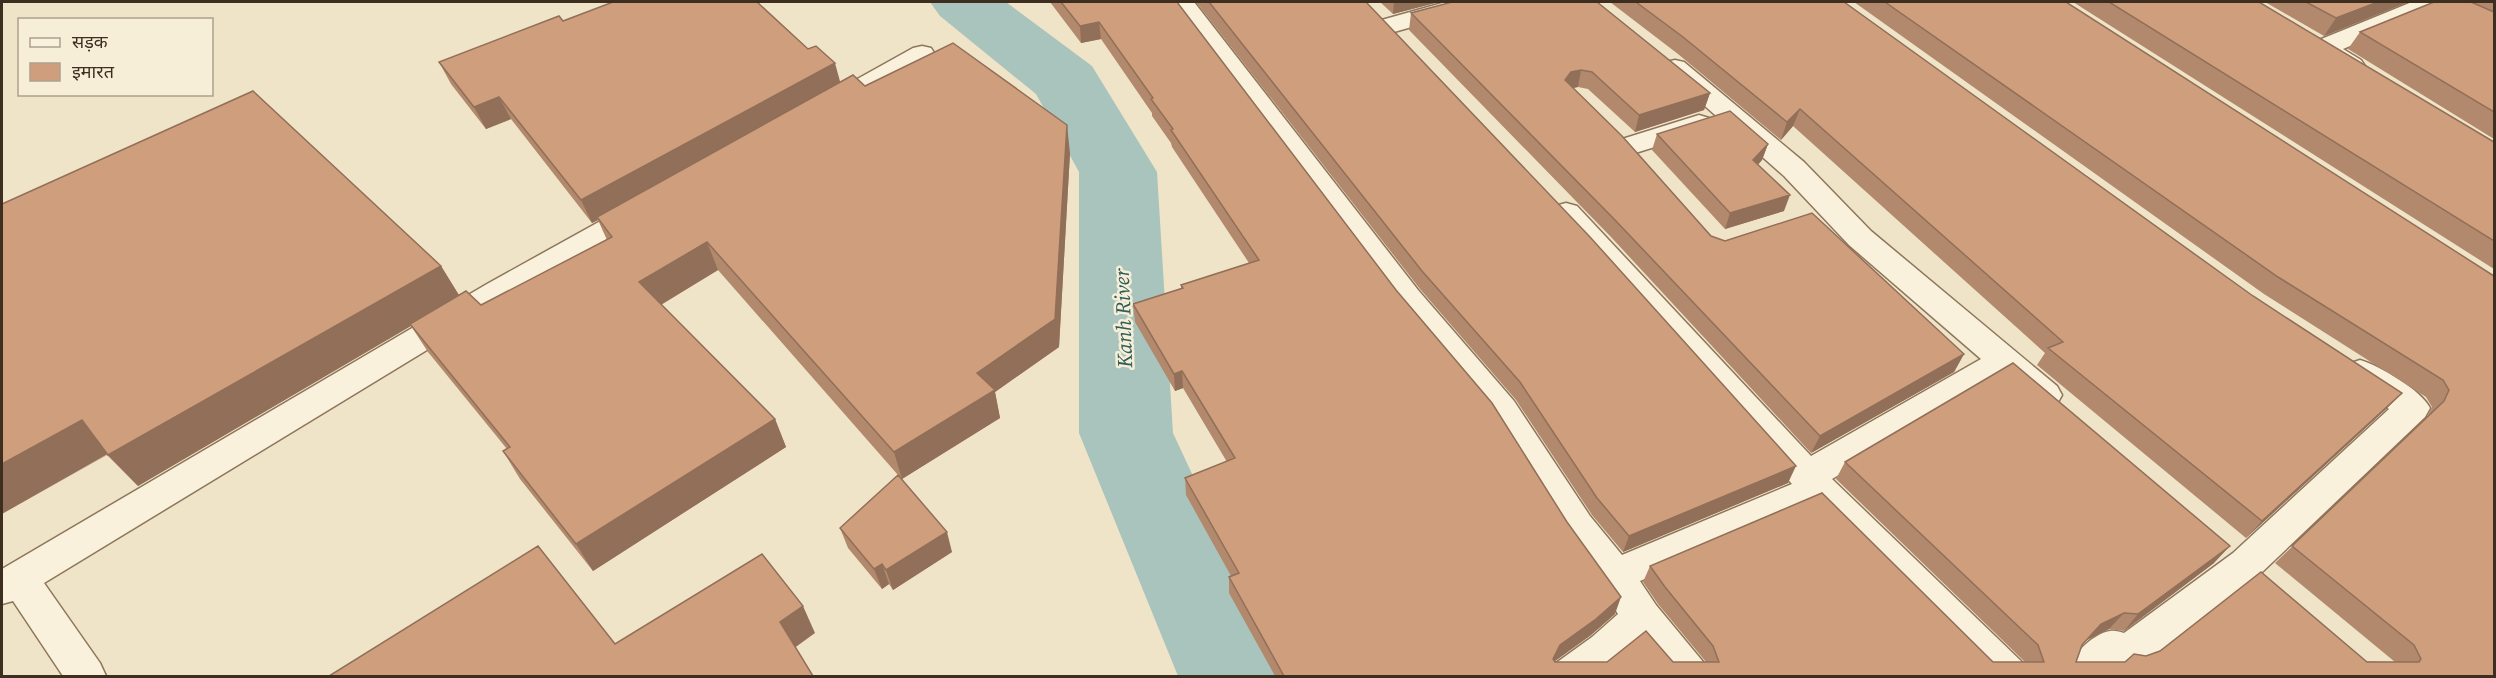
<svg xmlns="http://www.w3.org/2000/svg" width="2496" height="678" font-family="'Source Serif 4','Noto Sans Devanagari',serif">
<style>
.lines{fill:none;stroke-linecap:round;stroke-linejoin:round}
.river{fill:#a9c4bc;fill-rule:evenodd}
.minor-casing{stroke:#8d765c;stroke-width:3}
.minor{fill:#faf1dc;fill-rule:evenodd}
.wall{fill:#b2896c}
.shaded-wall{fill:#916f58}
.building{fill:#cf9f7d;stroke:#916f58;stroke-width:1.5}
.labels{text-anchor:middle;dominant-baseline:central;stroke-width:5;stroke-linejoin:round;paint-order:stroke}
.water-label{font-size:21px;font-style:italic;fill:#2f5d5a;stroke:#f7eed8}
</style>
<rect width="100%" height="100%" fill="#f0e4c8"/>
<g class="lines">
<path class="river" d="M930 2H1006L1092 66 1157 172 1173 433 1286 676H1178L1079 433V172L1036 94 940 16Z"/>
<defs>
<path id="minor" d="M1169 2H1194L1418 290 1514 401 1590 516 1622 555 1792 484 1555 220 1551 213 1555 206 1566 203 1577 206 1811 456 1981 359 1849 245 1784 176 1662 68 1666 62 1675 60 1684 62 1804 162 1871 231 2057 386 2062 395 2057 404C2032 412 2020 393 2002 378L1832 479 2023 663 2029 676H1982L1814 507 1640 581 1656 605 1704 663 1710 676H1666L1640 644 1601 676H1550L1556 663 1592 637 1618 614 1601 587 1564 538 1490 419 1396 306Z
M1446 2H1486L1482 7 1387 34 1378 31 1374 26 1378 21Z
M2412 2H2446L2442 7 2343 49 2361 60 2365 66 2361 72C2344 76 2320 63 2310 48L2314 42Z
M922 46 931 48 935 54 931 60 845 109 835 111 825 109 821 103 825 97 913 48Z
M1699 115 1709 118 1713 124 1709 130 1629 155 1619 152 1615 146 1619 140Z
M644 200 655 203 659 210 655 217 509 300 44 583 100 663 106 676H63L13 601 2 604V569L487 284 633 203Z
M2360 360C2380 366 2421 390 2430 408L2425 417 2259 575 2144 665 2130 670 2119 667 2110 676H2063C2069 659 2091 634 2110 631 2115 630 2120 632 2124 633L2233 553 2389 409 2348 382 2343 373 2348 364Z"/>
</defs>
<use href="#minor" class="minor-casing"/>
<use href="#minor" class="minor"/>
</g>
<path class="wall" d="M1050 2H1177L1615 614 1591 635 1555 661V662H1706L1658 604 1643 582 1650 566 1993 662H2025L1836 479 1845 462 2214 563 2124 631 2109 629 2087 640 2082 646 2076 662H2125L2146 656 2395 662 2275 563 2427 417 2432 407 2426 397 2264 294 1854 2H2066L2494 276V676H1275L1229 593V577L1231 576 1186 495 1185 478 1227 462 1183 388 1175 391 1135 322 1133 304 1181 289V285L1249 263 1172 147 1171 143 1152 116V113L1101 39 1081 43Z
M1196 2H1366L1788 483 1623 552 1592 515 1516 400 1420 289Z
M1380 2H1439L1393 14Z
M1610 2H1844L2253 296 2402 393 2385 410 2246 538 2037 365 2045 353 1793 126 1781 140 1678 54Z
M2073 2H2259L2494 142V269Z
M2265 2H2408L2324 36Z
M2434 2H2494V139L2348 49 2360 32Z
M1411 13 1710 93 1704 110 1635 132 1588 89 1578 87 1573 88 1711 236 1964 354 1954 372 1811 453 1611 237 1409 30Z
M563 21 840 82 865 86 1070 153 1059 347 995 392 1000 418 902 479 952 552 893 590 889 584 882 589 848 548 840 528 898 475 718 270 661 305 775 419 786 447 593 571 520 479 503 451 507 449 428 352 411 326 138 486 107 455 2 514 441 266 459 295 481 305 607 240 598 220 592 223 511 119 486 129 451 84 439 62Z
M1657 134 1768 144 1762 160 1758 165 1784 211 1725 229 1652 150Z"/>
<path class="shaded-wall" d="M1394 2H1439L1393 14Z
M2378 2H2408L2324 36 2336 18Z
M1099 22 1101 39 1081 43 1080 26Z
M835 63 841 85 597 217 598 220 592 223 581 200Z
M1581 70 1578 87 1568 89 1565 80 1571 72Z
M1710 93 1704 110 1635 132 1639 115Z
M499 97 511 119 486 129 474 107Z
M1800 109 1793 126 1781 140 1787 122Z
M1067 125 1070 153 1059 347 995 392 1000 418 902 479 894 452Z
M1768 144 1762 160 1747 176 1753 160Z
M1790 195 1784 211 1725 229 1730 213Z
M707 242 718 270 652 310 639 282Z
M441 266 460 297 138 486 108 455Z
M1964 354 1954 372 1811 453 1820 436Z
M1182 371 1183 388 1175 391 1174 374Z
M2402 393 2385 410 2246 538 2262 521Z
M775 419 786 447 593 571 576 544Z
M82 420 113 451 2 514V464Z
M1796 466 1788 483 1623 552 1629 536Z
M947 532 952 552 893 590 886 570Z
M2230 546 2214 563 2124 631 2138 614Z
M882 564 889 584 882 589 874 569Z
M1621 597 1615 614 1591 635 1555 661 1553 659 1560 645Z
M803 606 815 633 793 649 780 622Z
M2124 613 2109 629 2087 640 2101 624Z"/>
<path class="building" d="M613 2H757L808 49 816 46 835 63 581 200 499 97 474 107 439 62 559 16 563 21Z
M1061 2H1177L1396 290 1492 403 1567 522 1621 597 1596 619 1560 645 1553 659 1555 662H1607L1646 631 1673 662H1719L1713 646 1665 587 1650 566 1822 493 1993 662H2044L2038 645 1845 462 2013 363 2230 546 2138 614 2124 613 2101 624 2082 645 2076 662H2125L2134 654 2146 656 2160 651 2261 572 2367 662H2419L2421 659 2414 645 2292 546 2444 401 2449 390 2443 380 2278 277 1885 2H2066L2494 276V676H1284L1229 577 1239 573 1185 478 1235 458 1182 371 1174 374 1133 304 1183 288 1181 285 1259 260 1171 130 1173 129 1151 99 1153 98 1099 22 1080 26Z
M1209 2H1366L1590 237 1796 466 1629 536 1597 498 1520 382 1422 271Z
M1452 2H1597L1710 93 1639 115 1592 72 1581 70 1571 72 1565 80 1622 136 1711 236 1725 241 1812 213 1964 354 1820 436 1615 220 1411 13Z
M1636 2H1844L2253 296 2402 393 2262 521 2048 348 2063 342 1800 109 1787 122 1683 37Z
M2109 2H2259L2494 142V241Z
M2306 2H2378L2336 18Z
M2434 2H2471L2494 12V112L2360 32Z
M953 43 1067 125 1055 319 977 373 995 390 894 452 707 242 639 282 775 419 576 544 503 451 510 447 410 324 466 291 481 305 612 237 597 217 853 75 865 86Z
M253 91 441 266 108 455 82 420 2 464V204Z
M1730 111 1768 144 1753 160 1790 195 1730 213 1657 134Z
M898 475 947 532 886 570 882 564 874 569 840 528Z
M538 546 615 644 762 554 803 606 780 622 813 676H329Z"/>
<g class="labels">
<g class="water-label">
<text transform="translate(1123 318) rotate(-92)">Kanh River</text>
</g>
</g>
<rect width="2496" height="678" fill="none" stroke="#3d2e20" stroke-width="6"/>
<rect x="18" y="18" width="195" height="78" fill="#f7eed8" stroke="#ada18e" stroke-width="1.5"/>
<rect x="30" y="38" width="30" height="9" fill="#faf1dc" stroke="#ada18e" stroke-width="1.5"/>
<text x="72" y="48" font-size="18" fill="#3d2e20">सड़क</text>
<rect x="30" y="63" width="30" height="18" fill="#cf9f7d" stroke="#ada18e" stroke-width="1.5"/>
<text x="72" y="78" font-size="18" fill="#3d2e20">इमारत</text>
</svg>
